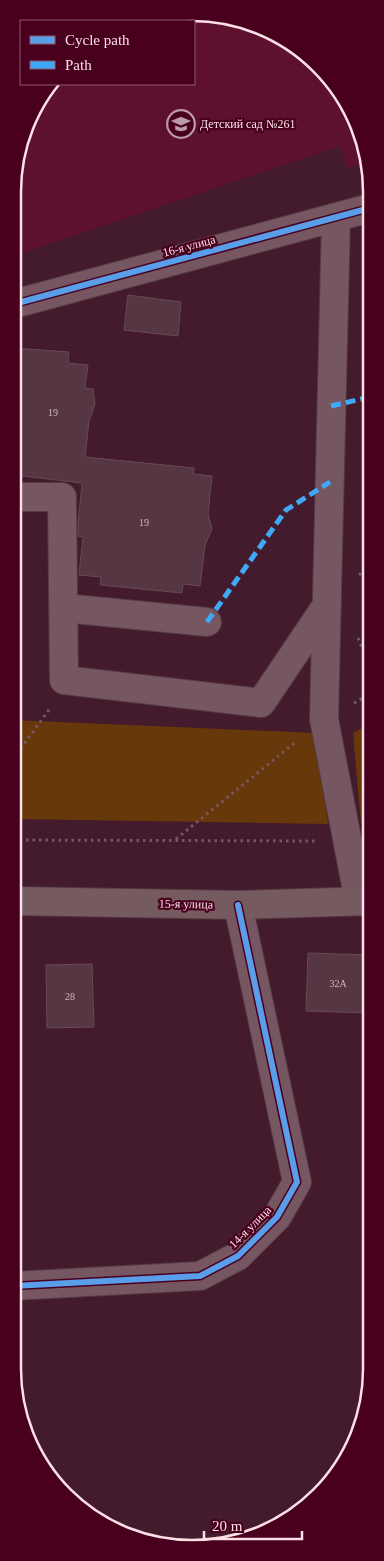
<svg xmlns="http://www.w3.org/2000/svg" width="384" height="1561" font-family="'Times New Roman',serif">
<style>
.built{fill:#5d112f}
.green{fill:#673809}
.building{fill:#553642;stroke:#684954}
.lines{fill:none;stroke-linecap:round;stroke-linejoin:round}
.minor-casing{stroke:#553a44;stroke-width:30}
.major-casing{stroke:#553a44;stroke-width:30}
.path{stroke:#765763;stroke-width:3;stroke-dasharray:2.5 4;stroke-linecap:butt}
.minor{stroke:#765661;stroke-width:28}
.major{stroke:#755b5f;stroke-width:28}
.quiet{stroke:#3fa9f5;stroke-width:5;stroke-dasharray:10 5;stroke-linecap:butt}
.cycleway-casing{stroke:#48001e;stroke-width:9}
.cycleway{stroke:#5a9eea;stroke-width:6}
.labels{text-anchor:middle;dominant-baseline:central;stroke-width:4.5;stroke-linejoin:round;paint-order:stroke}
.number-label{font-size:10px;fill:#d2b6bd}
.poi-label{font-size:12px;fill:#fce0e6;stroke:#48001e;text-anchor:start}
.street-label{font-size:12px;fill:#fce0e6;stroke:#48001e}
.rim{fill:none;stroke:#fce0e6;stroke-width:2.5}
</style>
<rect width="100%" height="100%" fill="#431b2c"/>
<path class="built" d="M216 14 272 31 319 65 353 113 368 162 347 168 340 146 14 256V168L37 102 53 84H194V21H140L146 19Z
M14 523H22L17 720 13 719Z"/>
<path class="green" d="M13 720 317 733 328 824 13 819Z
M370 724V823L361 824 353 733Z"/>
<path class="building" d="M128 295 181 302 178 336 124 330Z
M14 348 69 352 68 363 88 365 85 388 93 389 95 404 89 421 85 457 194 468 193 474 212 476 208 514 212 529 205 545 200 586 183 584 182 593 100 585 101 577 79 575 83 537 78 536V524L82 483 14 475Z
M308 953 370 955V1013L306 1011Z
M92 964 94 1027 47 1028 46 965Z"/>
<g class="lines">
<defs>
<path id="minor" d="M336 218 324 719 359 901
M14 304 370 208
M14 497H62L64 680 261 703 327 605
M64 608 207 622
M13 1286 200 1276 238 1256 277 1217 297 1182 238 905"/>
<path id="major" d="M13 901 238 905 370 901"/>
</defs>
<use href="#minor" class="minor-casing"/>
<use href="#major" class="major-casing"/>
<path class="path" d="M365 398 370 407
M359 575 370 566
M358 638 370 667
M354 703 370 694
M13 759 51 707
M176 839 297 741
M13 840 318 841"/>
<use href="#minor" class="minor"/>
<use href="#major" class="major"/>
<path class="quiet" d="M331 406 370 397
M207 622 286 510 330 482
M13 759H14"/>
<defs>
<path id="cycleway" d="M14 304 370 208
M13 1286 200 1276 238 1256 277 1217 297 1182 238 905"/>
</defs>
<use href="#cycleway" class="cycleway-casing"/>
<use href="#cycleway" class="cycleway"/>
</g>
<defs>
<symbol id="school-ring" viewBox="-11 -11 22 22"><circle r="9.5" fill="#48001e" stroke="#bb9ba5" stroke-width="1.5"/><path d="M0-5L7-2L0 1L-7-2ZM-4 1L0 2.5L4 1V4Q0 6-4 4Z" fill="#bb9ba5"/></symbol>
</defs>
<g fill-rule="evenodd">
<use href="#school-ring" x="165" y="108" width="32" height="32"/>
</g>
<g class="labels">
<g class="number-label">
<text x="53" y="412">19</text>
<text x="144" y="522">19</text>
<text x="338" y="983">32А</text>
<text x="70" y="996">28</text>
</g>
<g class="poi-label">
<text x="200" y="124">Детский сад №261</text>
</g>
<g class="street-label">
<text transform="translate(189 246) rotate(-15)">16-я улица</text>
<text transform="translate(186 904) rotate(1)">15-я улица</text>
<text transform="translate(250 1227) rotate(-45)">14-я улица</text>
</g>
</g>
<path d="M0 0H384V1561H0ZM192 21H192A171 171 0 0 1 363 192V1369A171 171 0 0 1 192 1540H192A171 171 0 0 1 21 1369V192A171 171 0 0 1 192 21Z" fill="#48001e" fill-rule="evenodd"/>
<path class="rim" d="M192 21H192A171 171 0 0 1 363 192V1369A171 171 0 0 1 192 1540H192A171 171 0 0 1 21 1369V192A171 171 0 0 1 192 21Z"/>
<rect x="20" y="20" width="175" height="65" fill="#48001e" stroke="#905a6e"/>
<rect x="30" y="36" width="25" height="8" fill="#5a9eea" stroke="#905a6e"/>
<text x="65" y="45" font-size="15" fill="#fce0e6">Cycle path</text>
<rect x="30" y="61" width="25" height="8" fill="#3fa9f5" stroke="#905a6e"/>
<text x="65" y="70" font-size="15" fill="#fce0e6">Path</text>
<path d="M204 1531v8h98v-8" fill="none" stroke="#fce0e6" stroke-width="2.5"/>
<text x="212" y="1531" font-size="15" fill="#fce0e6" stroke="#48001e" stroke-width="4" paint-order="stroke">20 m</text>
</svg>
